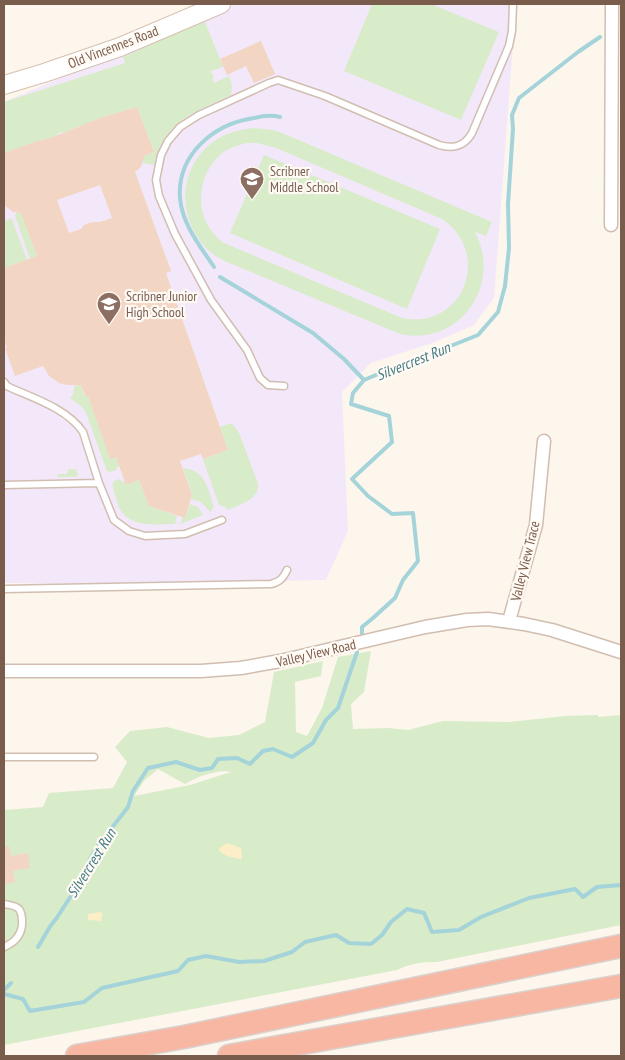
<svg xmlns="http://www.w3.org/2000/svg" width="625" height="1060" font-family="'PT Sans Narrow',sans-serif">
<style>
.education{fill:#f3e8fa}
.green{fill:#d8ecc9;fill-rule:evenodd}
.sand{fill:#fcefc7}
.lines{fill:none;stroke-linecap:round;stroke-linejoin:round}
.stream{stroke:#a5d3da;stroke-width:4}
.building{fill:#f3d5c3;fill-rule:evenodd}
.lane-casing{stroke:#d1beb0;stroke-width:9}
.street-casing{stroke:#d1beb0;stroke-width:15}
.secondary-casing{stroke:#d6c0b0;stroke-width:20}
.highway-casing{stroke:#dad1cd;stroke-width:25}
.lane{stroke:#fff;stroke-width:6}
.street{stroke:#fff;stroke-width:12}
.secondary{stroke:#fff;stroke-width:18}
.highway{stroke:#f7b7a3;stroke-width:22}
.labels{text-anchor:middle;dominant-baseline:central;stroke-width:4.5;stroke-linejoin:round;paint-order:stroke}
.street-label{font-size:14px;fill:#7a5c4d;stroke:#fffaf3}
.education-label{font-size:14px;fill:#785e54;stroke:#fffaf3;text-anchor:start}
.water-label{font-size:15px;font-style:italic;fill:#437c86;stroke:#fffaf3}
</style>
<rect width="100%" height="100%" fill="#fdf6ec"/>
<path class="education" d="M234 4H516L494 298 474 325 435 342 371 363 342 392 348 531 326 580 83 584 4 583V102Z"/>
<path class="green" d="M372 4H431L499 32 461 120 344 71Z
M204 19 223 67 211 71 214 78 212 79 214 83 229 76 232 85 231 95C194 113 164 120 154 165L143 163 142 157 154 152 137 107 107 116 80 127V126L63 133V132L57 134 58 135 41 141 40 140 8 153V152L4 153V102L125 63 123 57 139 50 146 45Z
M253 128 273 130 282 133 492 222 486 236 475 232C503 285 459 347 400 334L227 262C219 258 211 254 205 247 172 211 181 154 227 134 235 131 244 129 253 128ZM247 143H257L276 148 442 219C493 253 463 331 402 318L224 243C222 241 218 239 216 236 192 212 198 170 225 151 232 147 239 145 247 143Z
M264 155 440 229 407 309 230 233Z
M21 212 39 261 31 262 15 216 16 213Z
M11 218 12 219 27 260 4 268V222Z
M77 372 85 397 88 396 110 458 116 457 120 467 118 466 116 470 110 472 107 471 86 413 82 407 70 398 73 394 74 386 77 385Z
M228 424H232L235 427 240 435 258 484C259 500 239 505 227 510L226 507 219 505 203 459 228 450 220 427Z
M183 468C206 470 208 489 214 507L210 512 201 502 191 499 192 494Z
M68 469H76L78 475 77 477H57L58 474H67Z
M119 479 123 482 124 480 126 485 139 480 149 506 177 516 175 524C158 524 132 528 121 511 117 504 115 493 112 485L114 481Z
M190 504 198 507 203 515 180 524 183 517 185 518Z
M371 651 364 692 351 704 353 729 388 728 408 730 443 721 509 722 565 716 598 715V717L621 715V925L437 962C421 962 412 963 397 970L4 1045V810L43 807 49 793 113 788 127 762 115 747 130 731 167 727 209 738 239 735 265 722 274 672 323 661 321 676 295 682 296 732 307 736 322 708 338 657ZM158 769 185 784C197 777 218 769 231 772L190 785 134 796 144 781Z"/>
<path class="sand" d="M227 843 241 848 242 858 241 859 227 856 219 851V848Z
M101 912 103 914 101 918 102 921 88 920V914Z"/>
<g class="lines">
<path class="stream" d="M214 267C200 246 182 224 180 198 177 155 213 124 254 118 262 116 272 115 280 117
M220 277 313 333 344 359 364 380
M362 634V627L373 618 395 598 403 580 418 561 413 513 392 514 368 496 352 479 392 442 389 416 351 404 353 393 364 380 402 364 448 347 478 335 498 312 505 286 509 248 508 204 513 129 512 115 519 98 578 52 600 37
M38 947 51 925 56 919 86 873 89 861 97 847 128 807 133 791 148 768 176 762 200 770 212 768 218 759 237 758 250 764 263 751 273 749 292 757 313 743 326 720 338 708 357 652
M4 990 11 983
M4 994 23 999 30 1011 84 1002 102 988 178 971 188 960 206 956 239 962 264 961 292 952 305 942 336 935 349 943 371 944 382 935 391 922 407 909 424 913 432 932 459 930 481 917 529 898 575 889 583 897 597 887 621 885"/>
</g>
<path class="building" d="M261 41 275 74 254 83 246 66 227 75 220 59Z
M137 107 154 152 144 156 141 167 135 172 171 271 166 273 228 450 203 459 201 454 180 461 192 495 185 518 149 506 139 480 126 485 116 457 110 459 88 396 86 397 81 385H67L59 383 49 376 43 366 15 376 5 348H7L4 339V268L37 256 21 213 13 212 4 205V153L40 140 41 141 58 135 103 117ZM100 185 112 218 100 222H94L89 223 84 225 81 229 69 233 57 200Z
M9 846 11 856 28 853 30 868 13 871 15 882 4 884V847Z"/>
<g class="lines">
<defs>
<path id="lane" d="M4 382 7 386 11 388C36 399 67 409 83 432L99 483 114 520 129 531 145 536 185 534 222 520
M284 386 268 385 260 378 247 350 211 300 175 234 159 196 156 180 161 155 168 141 180 127 199 115 269 83 278 80 325 96 439 145C453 149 464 147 472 133L509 46 512 31 513 4
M4 485 99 483
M4 589 271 584C280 582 283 578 287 570
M4 757H94
M4 904C8 905 15 905 19 909 21 912 22 916 22 920 23 934 16 942 4 947"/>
<path id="street" d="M611 225 612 4
M509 621 536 525 544 441
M4 671H201L241 668 280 661 425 627 467 620 488 619 524 624 552 630 621 652"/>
<path id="secondary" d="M4 85 44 73 120 47 221 4"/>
<path id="highway" d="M77 1056 184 1037 621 946
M229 1056 621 986"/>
</defs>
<use href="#lane" class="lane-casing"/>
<use href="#street" class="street-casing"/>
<use href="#secondary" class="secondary-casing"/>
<use href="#highway" class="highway-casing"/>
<use href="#lane" class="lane"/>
<use href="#street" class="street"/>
<use href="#secondary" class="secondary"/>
<use href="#highway" class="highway"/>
</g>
<defs>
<symbol id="school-pin" viewBox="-11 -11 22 30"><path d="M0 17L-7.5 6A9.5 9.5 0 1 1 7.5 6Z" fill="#8d6e63" stroke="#fffaf3"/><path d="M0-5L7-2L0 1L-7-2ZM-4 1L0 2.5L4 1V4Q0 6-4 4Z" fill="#fff"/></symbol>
</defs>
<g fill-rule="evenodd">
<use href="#school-pin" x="238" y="165" width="28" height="38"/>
<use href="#school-pin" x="95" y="290" width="28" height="38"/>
</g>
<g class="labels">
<g class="street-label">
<text transform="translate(113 47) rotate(-21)">Old Vincennes Road</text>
<text transform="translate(525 561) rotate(-76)">Valley View Trace</text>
<text transform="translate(316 653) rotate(-13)">Valley View Road</text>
</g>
<g class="education-label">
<text x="270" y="171">Scribner<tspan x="270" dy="16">Middle School</tspan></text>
<text x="126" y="296">Scribner Junior<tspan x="126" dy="16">High School</tspan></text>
</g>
<g class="water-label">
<text transform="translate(413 361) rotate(-22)">Silvercrest Run</text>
<text transform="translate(91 863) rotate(-58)">Silvercrest Run</text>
</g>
</g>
<rect width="625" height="1060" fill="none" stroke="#7a5c4d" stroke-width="10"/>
</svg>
